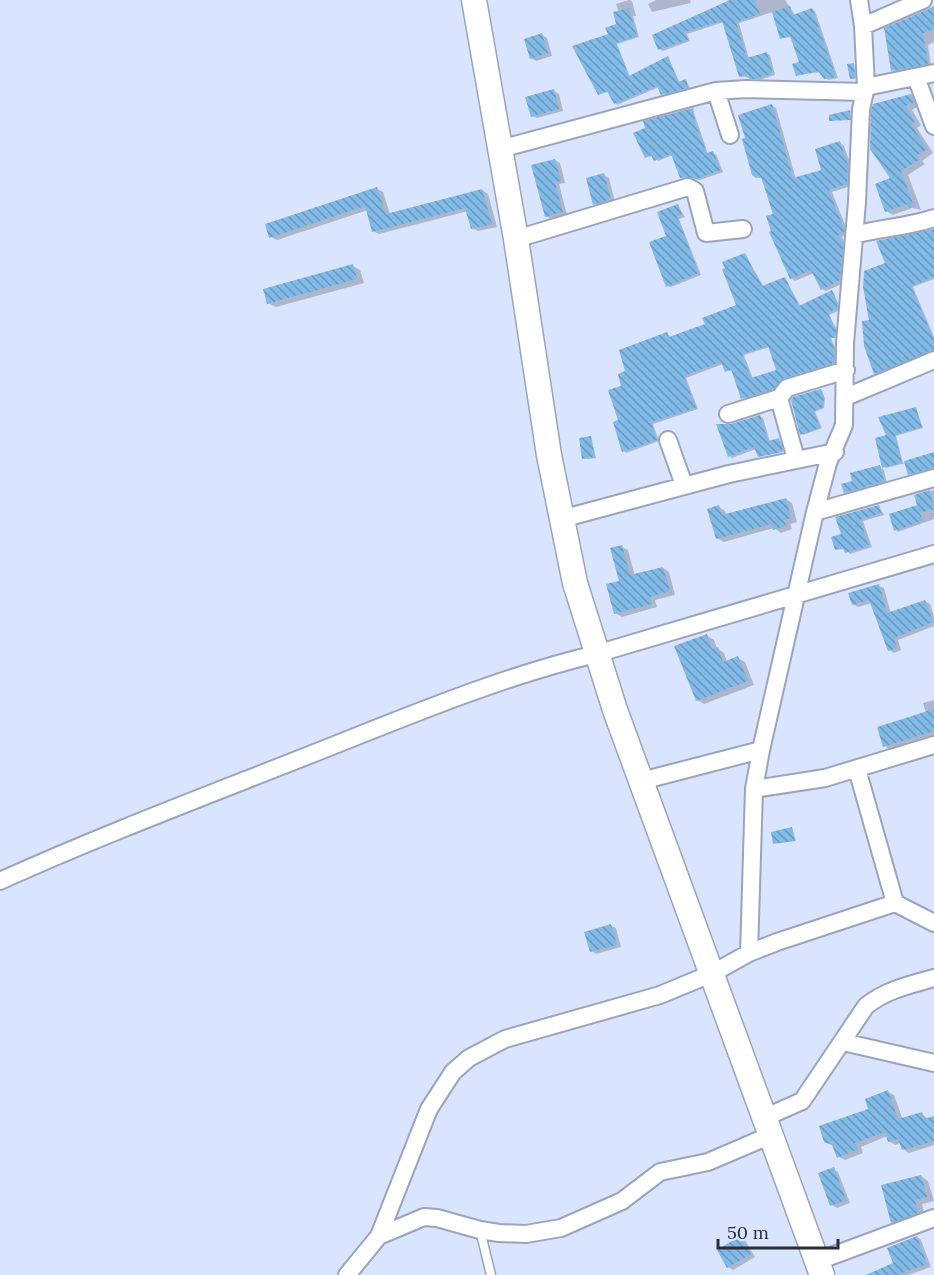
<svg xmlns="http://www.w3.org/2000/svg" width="934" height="1275" font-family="Lora,serif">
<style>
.shadow{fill:#0003;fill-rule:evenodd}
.building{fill:url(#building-back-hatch);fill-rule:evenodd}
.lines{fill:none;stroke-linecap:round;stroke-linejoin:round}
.lane-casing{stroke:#9aa4bc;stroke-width:11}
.street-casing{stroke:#9aa4bc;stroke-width:20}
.secondary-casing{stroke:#9aa4bc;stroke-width:27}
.lane{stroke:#fff;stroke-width:8}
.street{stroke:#fff;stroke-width:16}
.secondary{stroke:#fff;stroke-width:24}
</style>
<defs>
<pattern id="building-back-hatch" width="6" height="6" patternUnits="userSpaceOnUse" patternTransform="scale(1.5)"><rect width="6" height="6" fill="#81bae7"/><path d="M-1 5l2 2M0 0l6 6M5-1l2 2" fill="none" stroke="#6a98bc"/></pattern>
</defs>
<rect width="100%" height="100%" fill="#d9e4fe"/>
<path class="shadow" d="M629 0 632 1 636 16H633L639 37 617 44 630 77 668 57 680 83 686 80 690 88 665 95 659 87 617 105 609 92 599 94 609 34 617 25 619 12 616 4Z
M690 0 691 3 652 12 648 4 656 0Z
M730 0H785L795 15 812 9 815 11 838 78 828 80 821 72 797 75 801 63 792 37 781 38 773 12 739 23 749 59 767 54 770 55 775 75 759 80 740 76 724 22 687 34 690 41 663 51 660 49 654 36Z
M934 6V42L928 45 931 65 897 72 893 70 885 29Z
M542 35 547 38 552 56 536 61 531 58Z
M854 65 856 78 853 79 851 78Z
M554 91 559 94 563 111 537 118 532 116Z
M911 95 918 99 920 105 912 110 921 125 917 128 933 153 922 161 925 164 908 175 921 210 912 208 893 215 886 211 892 179 872 149Z
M772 106 776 108 796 179 823 171 840 143 844 146 852 168 851 186 832 192 848 232 842 237 847 249 844 283 826 291 822 289 814 273 795 281 791 278 763 179 757 177Z
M693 110 708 154H716L723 172 700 180 682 177 673 155 658 161 654 156 646 157Z
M850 111 852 120H831L830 117Z
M555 160 560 163 565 183 559 184 567 215 551 219 546 216Z
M604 175 609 178 615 202 599 207 594 204Z
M377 189 383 192 390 214 482 190 488 194 497 227 478 231 472 228 468 211 379 234 373 231 368 210 277 240 271 237Z
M678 206 685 217 679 219 701 275 671 287 668 286V237Z
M934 230V279L913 287 934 337V353L878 374 876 373 871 321 887 264Z
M745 255 764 287 785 279 801 307 832 292 834 294 840 310 829 315 838 332 837 338H831L837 352V364L787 379 776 390 745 400 733 371H726L723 364 686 378 698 409 653 424 659 441 626 453 624 451 620 421 627 372 667 334 671 338 707 325 738 306ZM770 347 778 371 753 379 744 355Z
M353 266 360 270 364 283 276 307 268 303Z
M820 390 825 398 824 408 815 412 822 428 803 435Z
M916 409 923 428 896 436 903 463 934 454V470L912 475 906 463 886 468 883 466 888 436Z
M760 416 763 418 770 442 782 441 784 450 759 455 756 449 732 458 729 456 731 426Z
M591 438 596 458 586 459 584 458Z
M880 467 884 470 887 484 849 494 845 492 854 482Z
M934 490V519L898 532 896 530 919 506 916 496Z
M786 499 792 503 797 522 790 524 792 529 781 533 774 528 724 542 717 538 719 507 725 511 727 516Z
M879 506 884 515 863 521 872 547 850 554 846 550 837 549 843 535 837 518Z
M622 547 628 550 635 576 663 568 669 572 675 595 655 600 657 607 622 617 615 613 621 582Z
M879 586 884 588 891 614 925 601 930 604 934 616V626L898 640 901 650 894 653 889 650 872 603 858 607 853 604Z
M707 636 714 640 717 648 724 653 727 662 738 658 745 662 754 685 704 704 697 700Z
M934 700V735L889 749 885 746 926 713 923 703Z
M792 829 796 841 774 843Z
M611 926 616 928 621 947 596 954 592 951Z
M888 1092 894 1095 903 1120 922 1114 928 1119 934 1117V1145L909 1153 903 1149 901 1143 895 1145 889 1141 887 1136 861 1147 863 1153 845 1160 839 1157 870 1110Z
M833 1169 838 1172 850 1203 837 1208 832 1205Z
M921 1176 928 1181 934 1201 922 1204 925 1217 900 1226 893 1222Z
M740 1237 745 1240 755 1257 733 1270 728 1267Z
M917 1237 921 1240 931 1267 908 1275H877L895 1264Z"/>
<path class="building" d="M730 0H755L760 14 736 22 747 58 767 52 773 74 755 79H749L748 75 739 77 722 21 685 32 688 40 658 50 652 35Z
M790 6 793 15 812 8 836 77 824 79 818 71 796 76 792 64 799 62 790 36 780 39 772 12Z
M934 7V29L923 33 928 64 891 71 884 28Z
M629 8 637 36 616 43 629 76 668 56 678 82 686 79 688 88 661 95 657 86 614 104 607 91 598 95 572 46 608 34 605 28 616 24 613 12Z
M542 33 548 53 530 59 524 39Z
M854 63 855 78 850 79 847 64Z
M554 89 559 109 531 117 525 97Z
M911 94 914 102 906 106 915 121 911 124 927 149 916 156 919 160 901 171 914 206 910 208 907 204 885 212 875 184 890 178 870 149 871 110 873 104Z
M772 104 793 178 821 170 815 149 840 141 848 165 847 184 829 190 844 229V232L838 235 843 245 840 280 821 290 811 270 790 279 769 232 771 231 766 216 773 214 761 177 756 178 752 175 742 139 745 138 738 115Z
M693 108 695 122 707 153 713 151 721 170 696 179 689 177 680 178 671 154 654 161 651 155 645 158 633 133 645 128 643 121Z
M850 110V120L829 121V115Z
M555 159 561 181 555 182 563 212 545 217 531 165Z
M604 173 611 199 593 205 586 178Z
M377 187 386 214 482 189 492 224 471 229 465 208 372 232 365 206 269 238 265 224Z
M678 204 682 215 677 217 699 273 666 287 649 242 666 236 657 212Z
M934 229V277L911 286 934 340V350L874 374 864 346 862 321 869 320 863 287 864 271 885 263 876 241Z
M745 253 762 286 785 277 799 306 832 290 838 303 837 308 828 313 836 330 835 338 830 337 834 349V363L784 378 773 389 741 399 731 369 725 372 721 362 684 376 696 408 651 422 657 440 622 452 613 422 618 420 608 390 621 386 618 374 625 371 619 350 667 332 669 337 705 324 702 318 736 305 722 269 725 268 722 262ZM768 346 776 370 751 378 742 354Z
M353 264 357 279 267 304 263 289Z
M821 389 824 396 823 407 814 411 820 428 800 435 791 400 793 397Z
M916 407 922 427 895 435 902 463 882 468 875 438 886 435 878 417Z
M760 415 768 441 779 438 783 452 758 457 754 447 728 457 716 424H731Z
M591 436 595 457 582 459 579 438Z
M934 452V468L908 475 904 461Z
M880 465 884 481 844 493 841 484 852 481 850 473Z
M930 490 934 509 920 513 923 521 894 531 889 514 917 505 914 495Z
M786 498 791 518 784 520 786 526 773 530 771 524 716 539 707 509 719 505 722 515Z
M879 505 881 513 860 520 869 546 845 553 843 548 835 550 831 537 841 534 835 517Z
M622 545 630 575 663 567 670 591 650 597 652 604 614 614 606 584 619 581 610 548Z
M879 584 887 613 925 600 933 622 894 638 897 648 888 651 869 600 852 605 848 593Z
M707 634 712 649 718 647 723 662 738 656 748 681 696 701 674 646Z
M934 709V731L883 747 877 727Z
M792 827 795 841 773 844 771 832Z
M611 924 617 945 590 952 584 932Z
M888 1090 898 1119 922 1112 924 1119 934 1116V1141L902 1150 898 1139 888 1142 885 1132 855 1143 858 1149 837 1158 832 1145 824 1142 819 1126 868 1109 865 1099Z
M834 1167 846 1200 830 1206 818 1173Z
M921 1175 927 1197 915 1200 918 1213 891 1223 881 1185Z
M740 1236 751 1254 727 1268 717 1250Z
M917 1236 927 1264 897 1275H866L893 1263 887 1248Z"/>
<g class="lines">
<defs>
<path id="lane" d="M480 1230 491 1275"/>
<path id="street" d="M863 26 923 0
M916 77 934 126
M866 87 934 73
M716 91 730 135
M500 149 716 91 746 89 865 92
M854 235C881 228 907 227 934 218
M516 239 688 187 695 191 706 233 743 229
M846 397 934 360
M779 398 796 459
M728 414 779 398 787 388 846 370
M668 440 684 485
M815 512 934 478
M561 519 729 474 835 452
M857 769 895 903
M641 781 761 750 815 512 828 463 844 425 845 343 857 202 861 109 866 87 863 26 859 0
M754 789 825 778 934 745
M0 881C104 834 211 794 317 752 408 716 500 677 596 654L934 554
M749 953 754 789 761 750
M843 1042 934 1063
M766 1117 802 1101 866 1006C886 990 909 985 934 978
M379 1236 424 1217 437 1218 480 1230 499 1233 526 1234 561 1228 622 1201 660 1172 708 1162 771 1135
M818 1261 934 1218
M347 1275 379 1236 429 1109 453 1072 469 1058 505 1039 660 995 713 973 749 953 777 942 895 903 934 923"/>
<path id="secondary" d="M474 0 516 239 549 455 575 583 615 710 822 1275"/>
</defs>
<use href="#lane" class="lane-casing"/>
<use href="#street" class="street-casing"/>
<use href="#secondary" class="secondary-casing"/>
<use href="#lane" class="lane"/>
<use href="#street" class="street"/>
<use href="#secondary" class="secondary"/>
</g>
<path d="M718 1239v9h120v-9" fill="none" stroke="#292d37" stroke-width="3"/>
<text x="727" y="1239" font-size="18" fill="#292d37" stroke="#d9e4fe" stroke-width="4.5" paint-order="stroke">50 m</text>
</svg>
